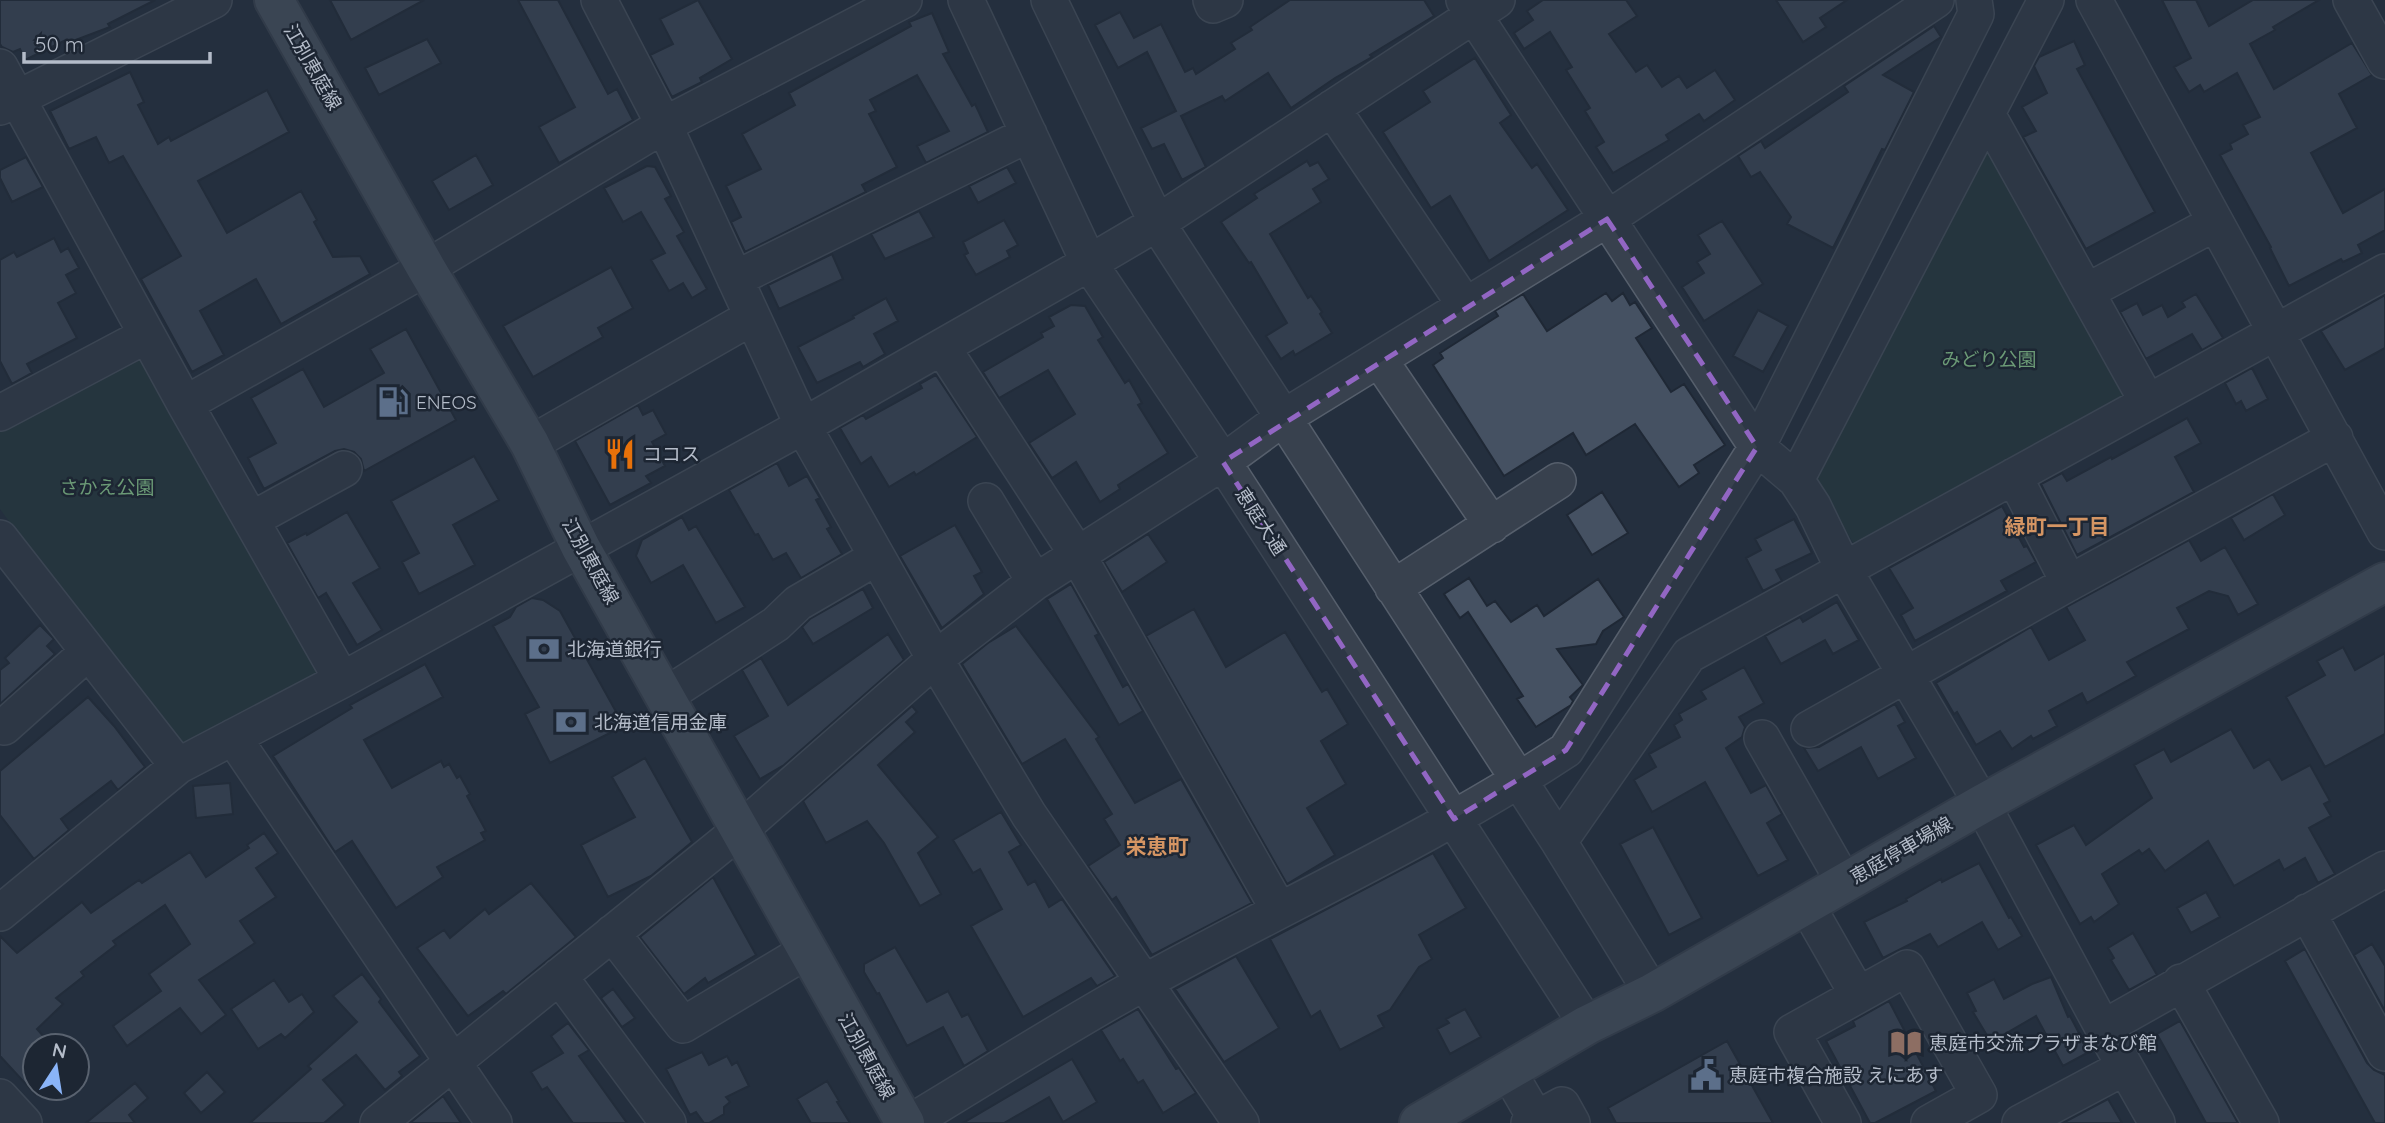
<svg xmlns="http://www.w3.org/2000/svg" width="2385" height="1123" font-family="Quicksand,'Noto Sans JP',sans-serif">
<style>
.green{fill:#263c3f}
.building{fill:#455162;stroke:#1f2835;stroke-width:2}
.lines{fill:none;stroke-linecap:round;stroke-linejoin:round}
.minor-casing{stroke:#565f6c;stroke-width:38}
.major-casing{stroke:#414a57;stroke-width:42}
.minor{stroke:#38414e;stroke-width:35}
.major{stroke:#56606e;stroke-width:38}
.marked{fill:none;stroke:#9266c3;stroke-width:5;stroke-dasharray:14 9;stroke-linejoin:round}
.labels{text-anchor:middle;dominant-baseline:central;stroke-width:5;stroke-linejoin:round;paint-order:stroke}
.street-label{font-size:19px;fill:#b4bcc9;stroke:#1d2633}
.park-label{font-size:19px;fill:#6b9a76;stroke:#1d2633}
.poi-label{font-size:19px;fill:#b4bcc9;stroke:#1d2633;text-anchor:start}
.neighbourhood-label{font-size:21px;font-weight:bold;fill:#d59563;stroke:#1d2633}
</style>
<rect width="100%" height="100%" fill="#242f3e"/>
<path class="green" d="M1981 148H1998L2128 400 1857 549 1810 474Z
M145 353 320 661 315 678 176 751 0 509V428Z"/>
<path class="building" d="M0 0H155L108 24 110 27 65 44 64 41 25 60 20 49 13 52 2 47 0 44Z
M330 0H424L351 40Z
M518 0H558L608 94 617 89 633 120 559 163 539 127 575 107Z
M698 0 732 59 700 78 702 82 672 97 650 55 673 44 660 19Z
M1290 0H1424L1434 16 1370 55 1372 57 1335 78 1291 108 1268 73 1225 101 1222 96 1181 116 1206 167 1182 180 1164 144 1152 149 1141 128 1176 111 1147 52 1118 68 1095 25 1120 12 1134 38 1161 24 1185 72 1193 68 1196 74 1235 49 1231 43 1252 30 1250 27Z
M1543 0H1626L1637 16 1609 34 1636 72 1647 65 1662 87 1679 76 1687 88 1715 70 1735 100 1704 121 1699 114 1666 135 1669 140 1613 173 1596 147 1604 142 1585 111 1590 108 1566 70 1572 67 1550 32 1524 49 1514 33 1533 20 1527 11Z
M1776 0H1847L1820 18 1826 27 1803 42Z
M2162 0H2196L2209 26 2253 0H2319L2273 27 2275 30 2250 44 2274 89 2352 43 2372 75 2339 94 2357 128 2311 153 2343 213 2385 189V230L2358 245 2362 253 2343 262 2341 259 2289 286 2270 248 2271 247 2220 155 2232 149 2230 144 2248 134 2243 125 2260 117 2237 73 2204 92 2200 85 2189 92 2174 67 2191 58Z
M932 13 949 52 943 54 972 106 975 104 988 132 926 163 917 146 949 131 917 75 870 100 876 111 869 114 897 167 862 185 866 192 745 252 731 222 741 217 726 186 761 169 742 134 795 105 789 93 911 26 909 22Z
M1934 26 1941 37 1883 75 1914 92 1885 150 1882 149 1833 248 1787 224 1791 217 1760 172 1751 177 1738 156 1761 141 1765 148 1848 92 1844 86Z
M427 39 441 63 379 95 365 68Z
M2074 41 2085 65 2077 69 2155 212 2086 249 2023 137 2036 131 2022 107 2047 93 2034 66 2039 57Z
M1475 58 1511 115 1500 123 1532 168 1537 164 1568 210 1489 261 1450 196 1431 208 1383 132 1430 102 1423 91Z
M130 72 144 102 138 105 158 144 169 137 171 141 267 90 289 132 198 181 227 233 301 191 317 220 314 222 333 257 360 256 370 274 281 324 256 279 200 311 224 355 192 372 141 279 181 256 123 156 109 163 96 137 69 149 50 111Z
M476 155 493 185 449 210 432 181Z
M26 157 43 187 12 202 0 178V170Z
M1307 161 1310 166 1318 162 1329 179 1313 189 1321 202 1270 234 1308 298 1311 296 1322 312 1320 314 1332 333 1295 355 1293 351 1281 359 1266 336 1287 323 1251 262 1249 263 1221 222 1257 198 1254 194Z
M647 166 655 167 671 196 665 199 684 232 677 236 707 289 692 298 683 283 669 291 651 260 665 253 641 212 623 222 604 188Z
M1007 167 1016 183 978 203 969 186Z
M919 211 934 237 885 259 871 234Z
M1004 220 1018 245 1007 251 1010 257 976 275 964 255 968 253 963 242Z
M1722 221 1763 284 1704 321 1682 287 1704 273 1697 262 1710 254 1698 235Z
M54 238 61 252 68 248 79 268 66 275 76 293 58 303 77 338 27 364 32 373 12 384 0 361V260L14 252 17 257Z
M832 254 843 279 779 309 768 285Z
M611 267 633 308 598 328 603 337 533 377 503 326Z
M1606 293 1612 301 1623 293 1630 305 1635 302 1652 328 1636 338 1671 392 1684 384 1725 445 1694 465 1699 473 1679 487 1635 424 1586 455 1573 433 1504 476 1433 365 1443 358 1440 353 1498 316 1495 311 1523 294 1547 331Z
M2196 294 2223 338 2202 350 2192 334 2146 359 2120 312 2137 303 2143 315 2162 305 2168 317 2185 307 2182 302Z
M2385 295V348L2345 370 2321 331Z
M886 298 898 321 874 334 885 354 863 367 860 362 817 383 798 347 854 318 853 316Z
M1071 305 1085 306 1103 337 1098 340 1125 383 1129 380 1142 403 1138 405 1168 453 1118 485 1120 489 1100 502 1076 462 1052 478 1029 443 1075 414 1048 370 999 398 983 372 1043 337 1041 333 1054 326 1049 317Z
M1758 310 1788 326 1763 372 1733 356Z
M406 329 456 420 364 471 361 459 354 452 344 449 335 451 264 489 248 458 276 443 251 398 303 369 324 407 384 373 370 349Z
M2252 368 2268 399 2246 411 2241 401 2236 404 2225 383Z
M936 375 977 437 916 475 914 472 889 487 871 457 861 464 840 428 863 415 866 419 922 388 920 384Z
M638 405 643 415 653 410 666 434 652 442 665 466 646 476 651 483 610 505 575 441Z
M2187 418 2201 443 2175 457 2194 492 2077 555 2041 484 2062 473 2067 481 2111 457 2112 459Z
M474 456 499 500 453 525 475 565 419 594 402 562 419 553 391 501Z
M777 463 789 486 807 476 820 498 816 500 831 527 827 529 842 554 801 578 786 553 773 560 758 534 755 535 729 490Z
M1602 492 1628 533 1592 555 1567 515Z
M2273 494 2285 515 2244 540 2231 518Z
M2002 506 2024 547 2027 546 2036 562 2001 581 2007 591 1915 641 1901 615 1913 608 1889 568Z
M347 512 380 568 353 583 382 630 357 645 326 593 318 598 287 543 306 533 307 535Z
M682 517 689 530 696 526 745 607 716 623 683 565 651 583 636 556 642 540Z
M1794 519 1812 553 1776 570 1782 581 1763 591 1746 558 1761 550 1755 539Z
M955 525 982 572 974 576 984 594 942 628 900 556Z
M1148 534 1167 562 1122 592 1104 562Z
M2189 540 2201 561 2225 547 2258 604 2238 615 2228 596 2209 591 2177 608 2189 629 2127 662 2136 676 2087 703 2082 693 2049 711 2057 726 2033 739 2031 736 2012 749 2000 731 1976 745 1957 712 1954 714 1936 683 2031 627 2049 660 2085 640 2066 607Z
M1469 578 1487 606 1495 601 1511 622 1537 605 1544 616 1598 579 1624 617 1603 631 1596 644 1557 649 1583 685 1570 697 1573 701 1571 705 1536 727 1517 699 1523 696 1468 612 1460 618 1444 594Z
M1071 584 1099 634 1095 636 1123 687 1128 684 1143 711 1119 725 1047 599Z
M863 589 873 608 813 644 802 627 810 619Z
M532 598 543 600 560 611 624 726 550 763 525 714 539 707 493 626 510 617 516 607Z
M1837 602 1859 640 1833 654 1825 640 1781 664 1765 636 1800 617 1803 622Z
M1194 609 1226 667 1285 632 1322 692 1327 689 1348 724 1321 741 1346 784 1307 808 1335 855 1287 884 1146 636Z
M40 625 54 639 47 646 55 654 0 704V670L9 663 5 658Z
M1016 626 1099 737 1096 739 1135 803 1181 779 1252 903 1152 955 1116 897 1112 900 1088 866 1120 845 1104 819 1112 814 1065 739 1022 764 962 664 988 643Z
M888 634 904 660 784 765 760 779 734 736 768 716 742 670 761 658 788 705Z
M2343 647 2355 670 2385 653V734L2325 767 2286 697 2325 675 2317 661Z
M425 664 443 697 364 740 392 788 441 761 444 767 449 764 457 778 460 776 470 794 467 796 486 831 481 833 485 840 437 867 443 877 396 908 352 841 335 852 273 756 352 708 350 705Z
M1744 667 1764 703 1739 717 1745 727 1742 737 1726 748 1751 793 1766 785 1782 814 1767 823 1788 860 1758 876 1705 782 1652 812 1634 780 1656 767 1649 754 1680 737 1674 725 1682 720 1679 714 1706 699 1701 691Z
M88 697 114 726 145 767 118 790 111 781 61 819 69 830 34 859 0 815V771Z
M1895 704 1905 722 1898 726 1916 758 1878 779 1861 747 1818 771 1804 748 1819 747Z
M912 706 917 712 906 722 915 732 878 765 938 837 918 853 941 894 920 906 884 843 867 821 826 843 803 801Z
M2231 729 2254 768 2269 759 2282 780 2310 765 2330 801 2324 804 2331 816 2309 828 2335 874 2318 883 2305 858 2284 870 2279 860 2234 886 2208 841 2165 871 2149 849 2142 854 2139 850 2102 874 2119 904 2094 922 2091 917 2080 924 2036 845 2074 825 2086 845 2152 798 2134 765 2164 749 2171 762Z
M645 758 692 842 651 876 608 897 581 845 635 817 612 777Z
M230 783 233 814 196 818 193 786Z
M1001 812 1021 845 1009 852 1028 885 1035 881 1049 907 1062 899 1115 976 1097 986 1091 978 1023 1017 971 926 1002 909 980 869 973 873 953 840Z
M1653 827 1702 918 1669 935 1620 844Z
M264 833 278 853 256 868 276 897 240 921 255 943 199 980 226 1015 201 1034 180 1008 127 1046 113 1026 161 991 149 974 190 944 165 905 113 941 116 945 81 972 84 976 56 998 63 1004 37 1029 52 1046H35V1094L0 1056V936L17 953 82 902 91 913 139 880 142 883 190 852 206 877 249 848 247 845Z
M1433 853 1466 908 1419 935 1432 959 1419 967 1390 1010 1378 1016 1384 1027 1340 1050 1320 1011 1311 1017 1270 939Z
M1979 863 2009 918 2011 917 2022 936 1998 950 1982 922 1938 947 1930 934 1883 958 1864 922 1907 901 1906 899 1941 879 1942 882Z
M713 877 756 955 708 983 705 978 684 994 640 937Z
M531 883 576 937 506 994 503 991 468 1016 417 948 444 930 450 938 485 909 489 914Z
M2206 892 2220 917 2191 933 2177 908Z
M2133 933 2157 975 2129 990 2111 960 2114 958 2108 948Z
M2372 944 2385 966V1011L2354 955Z
M895 947 927 1002 948 991 962 1017 968 1014 988 1051 964 1066 943 1027 907 1046 879 993 877 994 864 972V964Z
M2305 949 2367 1063 2374 1070 2385 1075V1123H2375L2285 961Z
M1236 956 1279 1028 1224 1062 1175 989Z
M362 974 381 999 379 1002 420 1056 399 1072 402 1076 385 1090 356 1055 323 1080 345 1105 324 1123H250L311 1069 308 1066 357 1022 333 996Z
M2051 977 2068 1017 2070 1016 2089 1052 2063 1066 2036 1016 1991 1042 1973 1012 1976 1011 1967 993 1994 979 2004 999 2032 984Z
M274 980 289 1002 302 994 314 1012 285 1038 281 1034 258 1049 231 1009Z
M613 989 635 1018 622 1027 601 998Z
M1889 1001 1936 1091 1875 1123H1870L1826 1041 1855 1026 1853 1021Z
M1138 1009 1176 1069 1179 1068 1196 1093 1163 1113 1143 1080 1138 1083 1123 1059 1120 1061 1101 1030Z
M1465 1009 1481 1037 1450 1054 1437 1029 1449 1023 1446 1019Z
M2180 1021 2238 1123H2206L2157 1034Z
M568 1023 589 1050 579 1056 627 1123H573L547 1087 542 1090 531 1072 563 1053 551 1036Z
M1727 1041 1773 1123H1616L1608 1108Z
M702 1052 709 1065 727 1056 732 1065 737 1062 749 1086 726 1097 730 1102 724 1107V1114L709 1123H704L696 1112 690 1115 666 1069Z
M1072 1059 1097 1102 1063 1122 1049 1097 1004 1123H963Z
M207 1072 225 1092 201 1113 184 1093Z
M827 1081 839 1101 837 1102 850 1123H811L797 1099Z
M135 1083 148 1098 129 1115 135 1123H86Z
M443 1096 461 1123H410Z
M2108 1099 2122 1123H2063Z"/>
<g class="lines">
<defs>
<path id="minor" d="M599 0 664 125 803 426 935 659 1029 815 1241 1123
M966 0 1089 263 1223 462 1587 1025
M1049 0 1157 223 1559 842 1652 993
M1211 0 1213 5 1225 0
M1464 0 1757 447 1796 480 1813 506 1844 570 1982 804 2103 1028 2157 1123
M2094 0 2385 532
M2351 0 2385 61
M0 67 185 404 342 680
M0 107 214 0
M1332 108 1465 305
M1987 114 2147 401
M735 279 1029 134
M2086 292 2215 223
M942 347 1077 554 1279 910
M1379 359 1492 525
M185 404 426 268 664 125 904 0
M0 413 147 335
M530 444 752 317
M2014 476 2069 583
M1796 480 2046 0
M986 501 1035 582
M251 520 344 469
M0 538 178 766
M1393 588 1558 481
M665 696 776 624 798 603 877 557
M4 727 88 652
M1809 729 2069 583 2335 438
M233 737 494 1123
M1762 738 1844 882
M1559 842 1689 655 2385 272
M1806 904 1858 995
M2307 912 2385 1053
M0 913 178 766 342 680 803 426 1089 263 1157 223 1497 0
M612 933 683 1025 808 950
M559 976 668 1123
M2181 982 2261 1123
M2103 1028 2385 869
M1508 1071 1536 1119
M0 1097 24 1123
M378 1123 740 830 935 659 1035 582 1223 462 1283 418 1607 219 1936 0
M909 1123C988 1076 1066 1025 1147 981 1286 904 1433 838 1566 750L1757 447 1976 14 1974 0
M1529 1123 1562 1105 1572 1123
M1843 1123 1792 1032 1907 968 1979 1095 1929 1123
M2020 1123 2125 1067"/>
<path id="major" d="M274 0 426 268 530 444 581 548 905 1123
M1419 1123 1587 1025 1652 993 1982 804 2385 582"/>
</defs>
<use href="#minor" class="minor-casing"/>
<use href="#major" class="major-casing"/>
<use href="#minor" class="minor"/>
<use href="#major" class="major"/>
</g>
<path d="M0 0H2385V1123H0ZM1607 219 1757 447 1566 750 1454 819 1223 462Z" fill="#242f3e" fill-opacity=".55" fill-rule="evenodd"/>
<path class="marked" d="M1607 219 1757 447 1566 750 1454 819 1223 462Z"/>
<defs>
<symbol id="fuel-bare" viewBox="-9 -9 18 18"><path d="M-5.5-6h7V0h2V4h1.3V-2.5L3-4.5l.8-.8L6-3V5H2.5V1h-1V6h-7ZM-4.2-4.7v3.2H.2V-4.7Z" fill="#5c6f8a" stroke="#1d2633" stroke-width="2.5" paint-order="stroke"/></symbol>
<symbol id="restaurant-bare" viewBox="-9 -9 18 18"><path d="M-5-6h1v4h1v-4h1v4h1v-4h1v5L-1.5 .5V6h-2V.5L-5-1ZM5-6V6H3V1.5H1.5Q1.5-4 5-6Z" fill="#e8710a" stroke="#1d2633" stroke-width="2.5" paint-order="stroke"/></symbol>
<symbol id="bank-bare" viewBox="-9 -9 18 18"><path d="M-6-4H6V4H-6ZM0-2.3a2.3 2.3 0 1 0 0 4.6a2.3 2.3 0 1 0 0-4.6Z" fill="#5c6f8a" stroke="#1d2633" stroke-width="2.5" paint-order="stroke"/></symbol>
<symbol id="library-bare" viewBox="-9 -9 18 18"><path d="M-6-4Q-3-5.5-.7-3.5V5Q-3 3-6 4ZM6-4Q3-5.5 .7-3.5V5Q3 3 6 4Z" fill="#8d6e63" stroke="#1d2633" stroke-width="2.5" paint-order="stroke"/></symbol>
<symbol id="civic-bare" viewBox="-9 -9 18 18"><path d="M-.6-6.5H3V-4.5H.6V-3L4-1V1h2V6H-6V1h2V-1L-.6-3ZM-1.2 2.5V6h2.4V2.5Z" fill="#5c6f8a" stroke="#1d2633" stroke-width="2.5" paint-order="stroke"/></symbol>
</defs>
<g fill-rule="evenodd">
<use href="#fuel-bare" x="371" y="380" width="44" height="44"/>
<use href="#restaurant-bare" x="598" y="432" width="44" height="44"/>
<use href="#bank-bare" x="522" y="627" width="44" height="44"/>
<use href="#bank-bare" x="549" y="700" width="44" height="44"/>
<use href="#library-bare" x="1884" y="1021" width="44" height="44"/>
<use href="#civic-bare" x="1684" y="1053" width="44" height="44"/>
</g>
<g class="labels">
<g class="street-label">
<text transform="translate(313 67) rotate(60)">江別恵庭線</text>
<text transform="translate(1261 521) rotate(57)">恵庭大通</text>
<text transform="translate(591 561) rotate(61)">江別恵庭線</text>
<text transform="translate(1901 850) rotate(-30)">恵庭停車場線</text>
<text transform="translate(867 1056) rotate(61)">江別恵庭線</text>
</g>
<g class="park-label">
<text x="1989" y="359">みどり公園</text>
<text x="107" y="487">さかえ公園</text>
</g>
<g class="poi-label">
<text x="416" y="402">ENEOS</text>
<text x="643" y="454">ココス</text>
<text x="567" y="649">北海道銀行</text>
<text x="594" y="722">北海道信用金庫</text>
<text x="1929" y="1043">恵庭市交流プラザまなび館</text>
<text x="1729" y="1075">恵庭市複合施設 えにあす</text>
</g>
<g class="neighbourhood-label">
<text x="2057" y="526">緑町一丁目</text>
<text x="1157" y="846">栄恵町</text>
</g>
</g>
<g transform="translate(56 1067) rotate(12)"><circle r="33" fill="#1d2633" stroke="#59626f" stroke-width="2"/>
<path d="M0-5L12 26L0 18L-12 26Z" fill="#8ab4f8"/>
<text y="-10" font-size="19" font-weight="bold" text-anchor="middle" fill="#b4bcc9">N</text>
</g>
<path d="M24 52v10h186v-10" fill="none" stroke="#b4bcc9" stroke-width="3.5"/>
<text x="35" y="52" font-size="21" fill="#b4bcc9" stroke="#1d2633" stroke-width="5" paint-order="stroke">50 m</text>
</svg>
